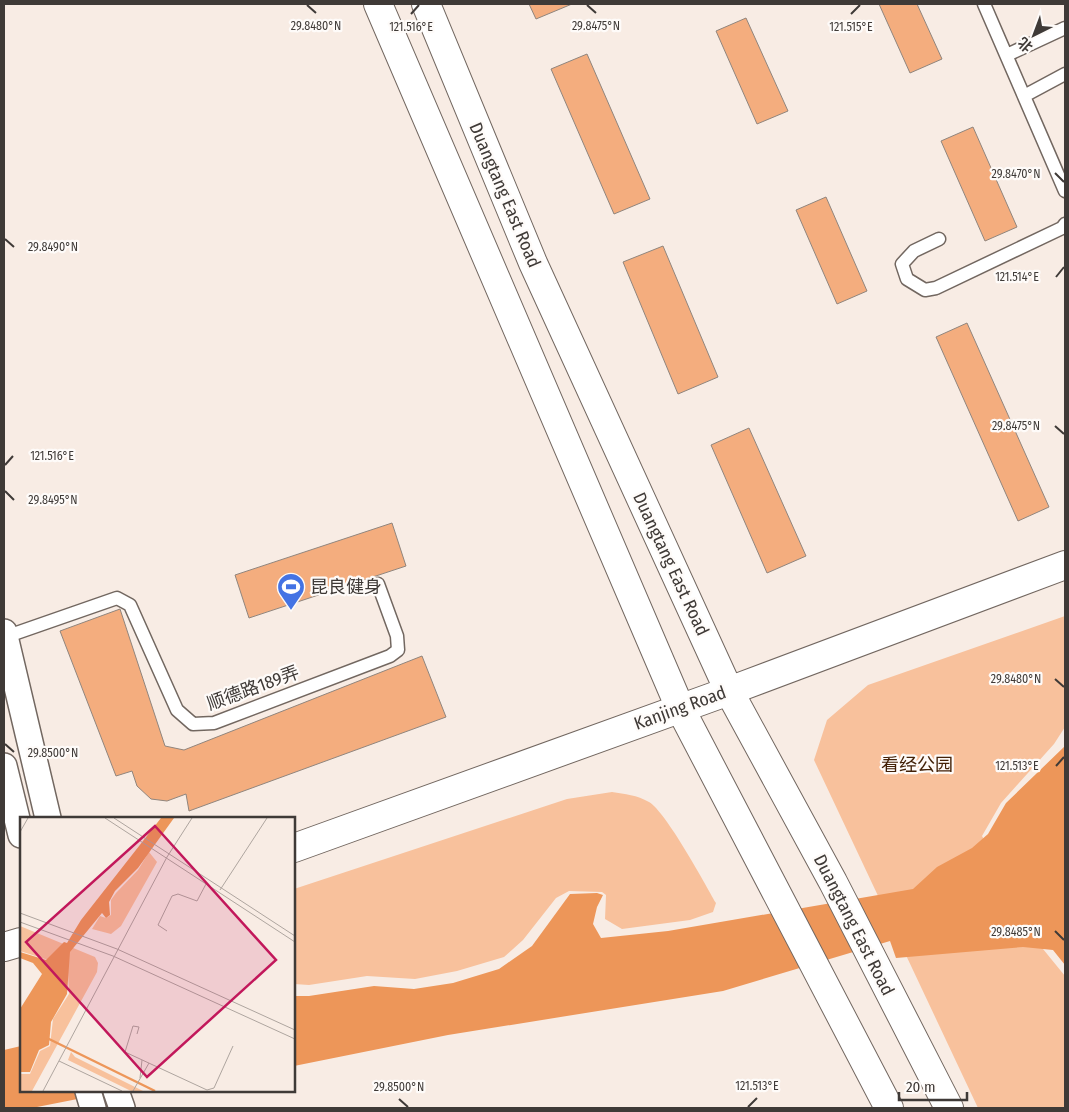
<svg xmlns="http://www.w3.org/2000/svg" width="1069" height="1112" font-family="'Fira Sans Condensed','Noto Sans SC',sans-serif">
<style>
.green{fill:#f8c19c}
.forest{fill:#ed9659}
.building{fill:#f4ad7e;stroke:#90857d}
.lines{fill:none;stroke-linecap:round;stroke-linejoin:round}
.service-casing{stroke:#726760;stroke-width:15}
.minor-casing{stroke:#726760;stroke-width:28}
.secondary-casing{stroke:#726760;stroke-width:30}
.service{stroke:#fff;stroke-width:12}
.minor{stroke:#fff;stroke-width:25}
.secondary{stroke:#fff;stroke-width:28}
.ticks{fill:none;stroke:#3f3a37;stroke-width:2}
.labels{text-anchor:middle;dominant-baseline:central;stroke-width:4.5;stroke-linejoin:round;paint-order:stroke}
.street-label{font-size:18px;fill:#3f3a37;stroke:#fefbf9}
.poi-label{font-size:18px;fill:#3f3a37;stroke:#fefbf9;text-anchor:start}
.park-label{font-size:18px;fill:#432107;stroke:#fefbf9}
.inset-river{fill:none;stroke:#ed9659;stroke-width:2.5}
.inset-road{fill:none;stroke:#aea59f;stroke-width:1}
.view{fill:#c2185b;fill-opacity:0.15;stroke:#c2185b;stroke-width:2.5}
.inset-edge{fill:none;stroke:#3f3a37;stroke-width:2.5}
.ticks-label{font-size:12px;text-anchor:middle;fill:#3f3a37;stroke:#fefbf9;stroke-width:4.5;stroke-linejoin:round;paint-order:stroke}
</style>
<rect width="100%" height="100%" fill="#f8ece4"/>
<path class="green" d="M1065 616V727L1054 744 1001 803 982 836 1043 949 1065 976V1108H978L814 760 827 720 868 685Z
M612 792C625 794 637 795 649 802 666 812 704 882 716 903L713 912 690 920 622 929 605 919 606 895 602 892 569 891 556 898 523 940 504 957 457 971 415 979 367 976 309 985 294 984V889L567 799Z"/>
<path class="forest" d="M1065 746V965L1053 950 1023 947 896 958 890 941 723 991 448 1035 294 1066V996H309L374 986 414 989 453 983 499 969 532 946 570 894 597 893 603 895 597 907 593 924 601 938 668 931 913 889 937 867 972 848 988 834 1006 803Z
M21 1046V1091H118L32 1108H4V1050Z"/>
<path class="building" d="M529 4H572L536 19Z
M879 4H917L942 59 910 73Z
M746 18 788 111 757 124 716 31Z
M587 54 650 199 614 214 551 69Z
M973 127 1017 227 985 241 941 141Z
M826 197 867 291 837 304 796 210Z
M663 246 718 377 678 394 623 262Z
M967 323 1049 507 1018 521 936 337Z
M749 428 806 556 767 573 711 445Z
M392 523 406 566 249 618 235 575Z
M120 609 165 746 184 750 422 656 446 717 189 811 186 794 167 801 151 799 137 786 132 771 116 776 60 631Z"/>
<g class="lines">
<defs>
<path id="service" d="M984 4 1065 191
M1007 55 1065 28
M1024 96 1065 74
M939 239 914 251 902 264 907 279 925 290 936 288 1062 228 1065 224
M5 637 117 598 130 605 177 710 193 724 214 723 390 656 398 650 397 636 378 584"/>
<path id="minor" d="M4 632 48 818
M4 766 21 835
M88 1091 93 1108
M116 1091 122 1108"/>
<path id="secondary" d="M378 4 680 708 889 1108
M426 4 533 263 729 691 833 882 949 1108
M294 848 729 691 1065 565
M4 947 21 942"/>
</defs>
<use href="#service" class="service-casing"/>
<use href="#minor" class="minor-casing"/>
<use href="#secondary" class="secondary-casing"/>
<use href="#service" class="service"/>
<use href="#minor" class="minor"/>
<use href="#secondary" class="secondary"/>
</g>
<path class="ticks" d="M307 5 316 13M587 5 596 13M411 14 419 5M851 14 860 5M1055 173 1064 182M5 239 14 247M1056 277 1064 267M1055 426 1064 434M5 465 13 456M5 491 14 500M1055 679 1064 687M5 744 14 752M1056 766 1064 757M1055 931 1064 940M399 1099 408 1107M748 1107 757 1098"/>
<defs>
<symbol id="stadium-pin" viewBox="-11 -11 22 30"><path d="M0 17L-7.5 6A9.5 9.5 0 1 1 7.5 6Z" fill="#4473e4" stroke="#fefbf9"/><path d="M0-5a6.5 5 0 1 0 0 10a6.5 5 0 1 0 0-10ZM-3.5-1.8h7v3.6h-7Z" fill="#fff"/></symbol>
</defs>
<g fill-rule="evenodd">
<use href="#stadium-pin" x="275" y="571" width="32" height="43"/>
</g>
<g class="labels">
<g class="street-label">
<text transform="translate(505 195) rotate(67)">Duangtang East Road</text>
<text transform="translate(671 564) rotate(65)">Duangtang East Road</text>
<text transform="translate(253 688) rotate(-20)">顺德路189弄</text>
<text transform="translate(680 708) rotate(-20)">Kanjing Road</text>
<text transform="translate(854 925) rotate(63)">Duangtang East Road</text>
</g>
<g class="poi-label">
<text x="310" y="587">昆良健身</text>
</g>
<g class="park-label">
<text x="917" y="765">看经公园</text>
</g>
</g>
<g transform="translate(20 817)">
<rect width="275" height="275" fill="#f8ece4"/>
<path d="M129 35 137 45 101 109 91 117 72 112 80 99 86 101 91 98V83L96 76 118 53ZM0 109 75 140 78 146 77 155 12 274H0V257H10L20 234 30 229 33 202 49 177 48 155 47 149 0 134ZM51 235 55 240 123 274H111L48 243Z" fill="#f8c19c"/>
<path d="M141 1H154L118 51 95 74 89 85 90 98 86 101 82 96 50 135 47 177 31 205 29 228 19 233 10 255H0V192L22 157 13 146 0 141V135L26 143 44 125 47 126 61 103Z" fill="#ed9659"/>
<path class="inset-river" d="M27 221 135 274"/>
<path class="inset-road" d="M85 1 275 125M94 1 275 119M0 15 8 1M200 73 247 1M0 96 97 132 275 213M0 105 93 139 275 222M147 114 138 108 152 79 158 77 177 84 186 67M117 217 119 210 113 209 105 235 187 273 194 271 213 229M39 244 102 274M120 261 122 243M23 274 147 40 172 1M113 274 129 246"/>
<path class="view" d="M135 9 256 143 127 260 6 125Z"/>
<rect width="275" height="275" class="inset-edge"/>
</g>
<g class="ticks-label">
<text x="316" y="30">29.8480°N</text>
<text x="596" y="30">29.8475°N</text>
<text x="411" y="31">121.516°E</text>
<text x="851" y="31">121.515°E</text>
<text x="1016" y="178">29.8470°N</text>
<text x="53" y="251">29.8490°N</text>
<text x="1017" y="281">121.514°E</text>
<text x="1016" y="430">29.8475°N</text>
<text x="52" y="460">121.516°E</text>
<text x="53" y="504">29.8495°N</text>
<text x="1016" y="683">29.8480°N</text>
<text x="53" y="757">29.8500°N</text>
<text x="1017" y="770">121.513°E</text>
<text x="1016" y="936">29.8485°N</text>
<text x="757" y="1090">121.513°E</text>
<text x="399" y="1091">29.8500°N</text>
</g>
<rect width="1069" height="1112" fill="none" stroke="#3f3a37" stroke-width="10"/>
<g transform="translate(1034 35) rotate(222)" stroke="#fefbf9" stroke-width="4" paint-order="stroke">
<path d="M0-4L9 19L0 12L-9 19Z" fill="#3f3a37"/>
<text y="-8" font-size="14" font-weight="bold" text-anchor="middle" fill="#3f3a37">北</text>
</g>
<path d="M899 1092v8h68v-8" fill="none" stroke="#3f3a37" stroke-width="2.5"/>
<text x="906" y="1092" font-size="15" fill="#3f3a37" stroke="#fefbf9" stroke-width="4" paint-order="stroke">20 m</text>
</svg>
